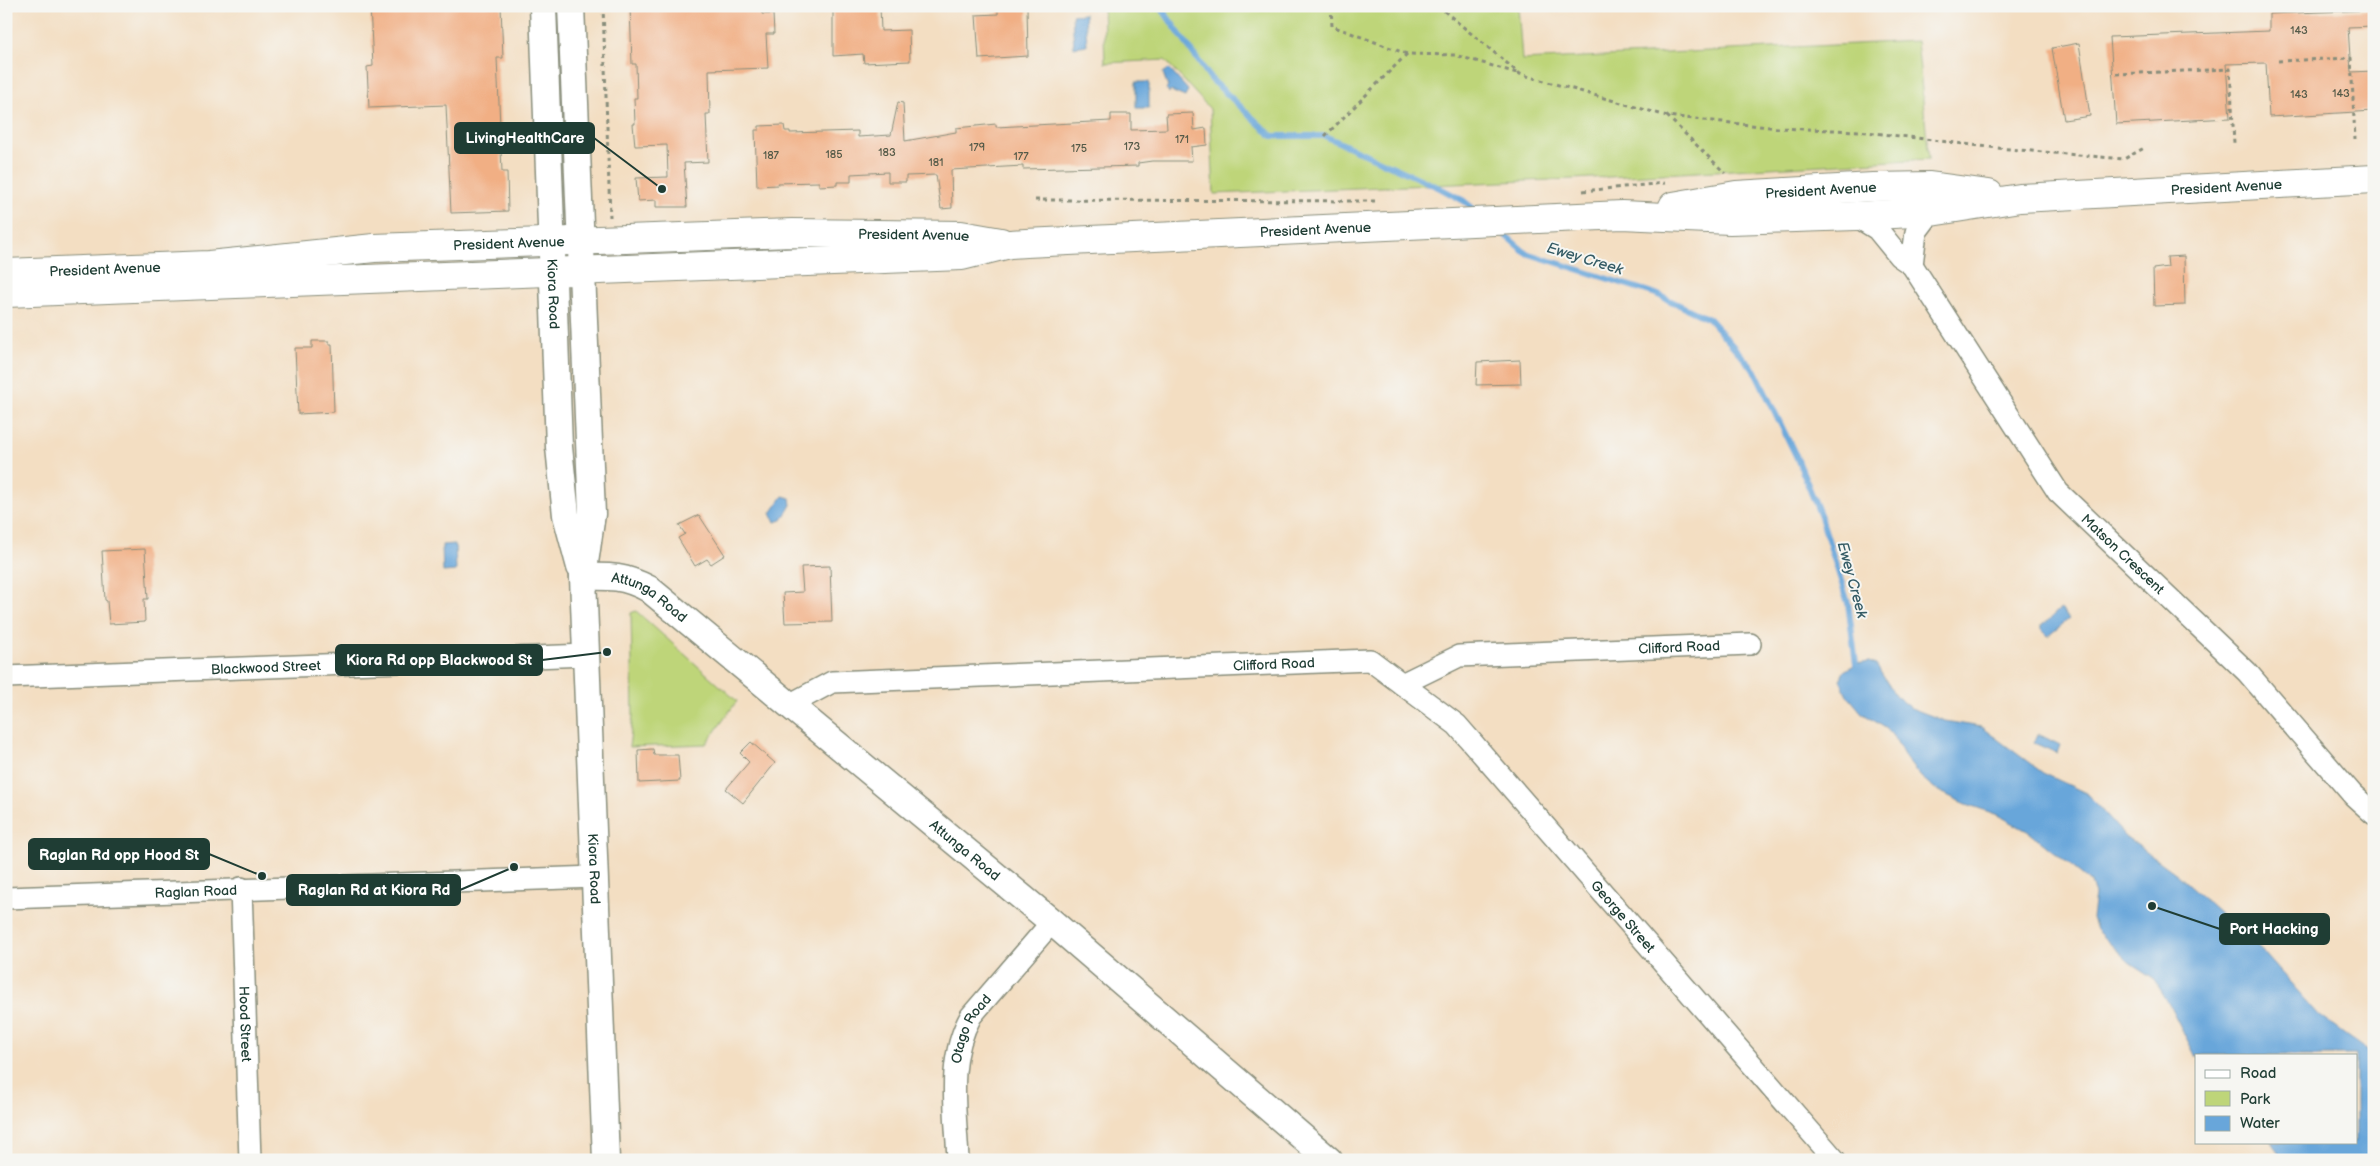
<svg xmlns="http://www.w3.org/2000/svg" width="2380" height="1166" font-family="'Balsamiq Sans',sans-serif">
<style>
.green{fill:#bed579;stroke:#6e8956}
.water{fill:#68a6da;stroke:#447287}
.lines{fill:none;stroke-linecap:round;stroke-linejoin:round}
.stream{stroke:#68a6da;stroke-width:6}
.building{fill:#f1af84}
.minor-casing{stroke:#898e7b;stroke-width:24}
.tertiary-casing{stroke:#898e7b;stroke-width:29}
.secondary-casing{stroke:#898e7b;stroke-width:30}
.path{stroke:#898e7b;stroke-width:3;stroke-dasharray:4 4;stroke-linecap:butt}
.minor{stroke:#fff;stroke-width:21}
.tertiary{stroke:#fff;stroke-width:26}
.secondary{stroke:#fff;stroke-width:28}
.labels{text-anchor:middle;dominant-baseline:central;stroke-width:4;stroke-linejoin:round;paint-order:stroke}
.number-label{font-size:11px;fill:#545a48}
.street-label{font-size:14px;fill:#1f3d34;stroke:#f6f6f2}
.water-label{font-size:15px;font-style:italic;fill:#355c66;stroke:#f6f6f2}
.leader{fill:none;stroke:#1f3d34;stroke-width:2}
.callout-dot{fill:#1f3d34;stroke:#f6f6f2;stroke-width:2}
.callout{fill:#1f3d34;stroke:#1f3d34;stroke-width:2}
.callout-label{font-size:15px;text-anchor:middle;font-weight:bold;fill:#fff}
</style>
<rect width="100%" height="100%" fill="#f6f6f2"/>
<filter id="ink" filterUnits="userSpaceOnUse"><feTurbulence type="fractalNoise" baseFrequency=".02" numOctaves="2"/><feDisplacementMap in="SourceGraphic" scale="10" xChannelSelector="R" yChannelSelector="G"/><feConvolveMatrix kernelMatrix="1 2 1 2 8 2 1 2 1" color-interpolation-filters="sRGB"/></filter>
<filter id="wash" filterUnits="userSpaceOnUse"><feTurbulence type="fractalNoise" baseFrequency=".0096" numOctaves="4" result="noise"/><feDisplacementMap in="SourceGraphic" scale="20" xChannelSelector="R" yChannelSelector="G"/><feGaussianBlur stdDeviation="1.12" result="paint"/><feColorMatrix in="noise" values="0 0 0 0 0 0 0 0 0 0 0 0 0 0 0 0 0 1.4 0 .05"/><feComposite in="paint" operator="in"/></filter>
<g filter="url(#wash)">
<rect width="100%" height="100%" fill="#f3dec2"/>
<path class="green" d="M1103 6H1518L1522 60 1917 41 1929 159 1573 179 1214 194 1210 109 1165 60 1105 63Z
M636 611 737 701 706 744 629 747 633 716 631 613Z"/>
<path class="water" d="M1085 14 1087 45 1074 47 1072 15Z
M1169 69 1188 90 1185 97 1171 91 1169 93 1166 89 1168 87 1163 73Z
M1136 82H1149V108H1136Z
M783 496 790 498 791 505 782 520 775 522 771 513Z
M455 544 456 571 443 572 442 545Z
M2061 609 2069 619 2048 636 2042 630V625C2050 621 2053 613 2061 609Z
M1869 662 1876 665 1895 695 1911 708 1945 721 1981 727 2043 773 2086 793 2125 836 2178 875 2264 953 2319 1015 2374 1055V1160H2284L2271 1142H2356V1055H2196V1057L2170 1006 2152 977 2129 962 2096 930 2092 918 2095 894 2090 881 2029 832 1998 815 1961 802 1937 790 1922 778 1906 759 1896 740 1887 729 1862 713 1847 695 1840 680 1844 671 1856 664Z
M2038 734 2060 745 2057 753 2034 743Z"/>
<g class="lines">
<path class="stream" d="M1160 6 1211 79 1272 136H1325L1440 188 1464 201 1479 213
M1498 229 1526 253 1656 294 1709 319 1755 371 1797 458 1821 517 1848 603 1856 664"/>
</g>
<g id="blocks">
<path class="building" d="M370 6H501L503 58H497L502 172H507L508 211 451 213 446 105 369 108 367 67 373 66Z
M630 6H761L762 14H773L774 34H766L768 68 709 70 710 114H706L708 162 684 163 687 207H656V200L638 201 636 178 668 177 667 145 635 146 633 124H635L634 98H637L636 64H632Z
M833 6H880L881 31 909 30 910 61 864 63 863 54 833 56Z
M998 6H1027L1028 56 979 59 976 15 998 14Z
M2374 10V26L2348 27 2351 72 2374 71V111L2269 117 2266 63 2226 64 2230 118 2116 124 2110 37 2269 31V14Z
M2079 43 2090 116 2064 120 2052 48Z
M898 102 903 103 905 141 956 132V128L996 124V127L1111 121V114H1131V130L1167 129 1166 114 1193 113 1194 130 1206 128 1207 145 1191 147 1192 161H1152L1138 163V166L1023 169V166L951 170 952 208 941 209 936 175 906 176V182H888V172L851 174V182H837V185L819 186V182L777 183 778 185 757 186 755 130H759V126L784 125 785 131H790V133L858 131V137L891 135Z
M2184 256 2185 305 2154 306 2153 269 2168 267 2167 257Z
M312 341H329V344H332L334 412 298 414 295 348H312Z
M1520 360 1521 384 1476 385 1477 362Z
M699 515 725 555 711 564 707 559 695 566 678 538 685 534 679 525Z
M145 549 148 599H144L145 622 109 624 107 601 105 600 102 551Z
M830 566 832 622 785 623 783 593 803 592 801 567Z
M751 742 775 763 743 803 726 789 749 762 740 753Z
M653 749 654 755H678L680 781 639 783 638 750Z"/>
</g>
</g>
<g filter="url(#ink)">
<use href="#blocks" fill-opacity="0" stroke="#898e7b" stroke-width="1"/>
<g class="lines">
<defs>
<g id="minor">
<path id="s1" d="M1856 216 1877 229 1899 256 1912 265 2058 492 2247 672 2353 795 2374 814"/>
<path d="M1912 265 1916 232 1931 212"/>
<path id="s2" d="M6 677 586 655"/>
<path id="s3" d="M1402 684 1457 725 1835 1160"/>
<path id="s4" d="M789 705 832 682 1370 660 1402 684 1459 656 1750 644"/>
<path id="s5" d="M241 888 250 1160"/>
<path id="s6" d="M6 898 596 877"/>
<path id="s7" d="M958 1160C956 1111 946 1060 971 1016L1052 922"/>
</g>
<g id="tertiary">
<path id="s8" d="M543 6 559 447 566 515 580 567"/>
<path id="s9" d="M571 6 592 514 583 577 606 1160"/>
<path id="s10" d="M583 577C610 576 625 576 649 589L1052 922 1329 1160"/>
</g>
<g id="secondary">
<path id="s11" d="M1673 206 1736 195 1873 187 1930 186 1989 194"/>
<path id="s12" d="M6 273 209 265 374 248 793 233 961 235 1001 242"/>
<path id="s13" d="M6 293 962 256 1010 244 1026 243 1622 215 1730 220 1856 216 1931 212 2020 198 2374 179"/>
</g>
</defs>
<use href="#minor" class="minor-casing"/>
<use href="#tertiary" class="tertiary-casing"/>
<use href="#secondary" class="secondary-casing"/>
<path class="path" d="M603 6 610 217
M1331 6 1332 26 1407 54 1455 55 1517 73
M1438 6 1520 74 1667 116 1778 128 1859 131 1997 148 2124 159 2146 147
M2278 61 2351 58 2355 139
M2116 74 2230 69 2234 143
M1667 116 1725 173
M1325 136 1407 54
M1583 191 1665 183
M1035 200 1375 201"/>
<use href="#minor" class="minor"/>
<use href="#tertiary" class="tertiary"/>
<use href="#secondary" class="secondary"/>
</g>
</g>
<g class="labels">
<g class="number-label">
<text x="2299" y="30">143</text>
<text x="2341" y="93">143</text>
<text x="2299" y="94">143</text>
<text x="1182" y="139">171</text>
<text x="1132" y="146">173</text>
<text x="977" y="147">179</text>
<text x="1079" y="148">175</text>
<text x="887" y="152">183</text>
<text x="834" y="154">185</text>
<text x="771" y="155">187</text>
<text x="1021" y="156">177</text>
<text x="936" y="162">181</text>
</g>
<g class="street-label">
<text stroke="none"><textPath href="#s13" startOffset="2225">President Avenue</textPath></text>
<text stroke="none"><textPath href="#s11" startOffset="149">President Avenue</textPath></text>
<text stroke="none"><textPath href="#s13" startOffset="1312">President Avenue</textPath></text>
<text stroke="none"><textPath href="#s12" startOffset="909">President Avenue</textPath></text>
<text stroke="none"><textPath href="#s12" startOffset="504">President Avenue</textPath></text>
<text stroke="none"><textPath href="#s12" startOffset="99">President Avenue</textPath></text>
<text stroke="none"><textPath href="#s8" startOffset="288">Kiora Road</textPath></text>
<text stroke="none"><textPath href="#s1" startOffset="435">Matson Crescent</textPath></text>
<text stroke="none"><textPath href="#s10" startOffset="72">Attunga Road</textPath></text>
<text stroke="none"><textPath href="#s4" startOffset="911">Clifford Road</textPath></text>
<text stroke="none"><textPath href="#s4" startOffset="491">Clifford Road</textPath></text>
<text stroke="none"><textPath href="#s2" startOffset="260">Blackwood Street</textPath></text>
<text stroke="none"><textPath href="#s10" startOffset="478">Attunga Road</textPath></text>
<text stroke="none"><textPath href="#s9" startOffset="864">Kiora Road</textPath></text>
<text stroke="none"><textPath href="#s6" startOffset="190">Raglan Road</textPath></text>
<text stroke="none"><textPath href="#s3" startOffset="322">George Street</textPath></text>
<text stroke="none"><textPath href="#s5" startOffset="136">Hood Street</textPath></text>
<text stroke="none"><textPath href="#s7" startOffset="135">Otago Road</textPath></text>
</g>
<g class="water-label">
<text transform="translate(1585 259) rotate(17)">Ewey Creek</text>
<text transform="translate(1852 580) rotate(75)">Ewey Creek</text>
</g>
</g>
<path class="leader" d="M662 189L594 138M607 652L542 660M262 876L209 854M514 867L460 890M2152 906L2220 929"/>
<g class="callout-dot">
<circle cx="662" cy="189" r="5"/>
<circle cx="607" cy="652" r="5"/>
<circle cx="262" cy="876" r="5"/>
<circle cx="514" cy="867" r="5"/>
<circle cx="2152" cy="906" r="5"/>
</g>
<g class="callout">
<rect x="455" y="123" width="139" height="30" rx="5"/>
<rect x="336" y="645" width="206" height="30" rx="5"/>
<rect x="29" y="839" width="180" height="30" rx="5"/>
<rect x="287" y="875" width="173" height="30" rx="5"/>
<rect x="2220" y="914" width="109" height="30" rx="5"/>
</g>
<g class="callout-label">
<text x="525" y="143">LivingHealthCare</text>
<text x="439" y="665">Kiora Rd opp Blackwood St</text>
<text x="119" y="860">Raglan Rd opp Hood St</text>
<text x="374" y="895">Raglan Rd at Kiora Rd</text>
<text x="2274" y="934">Port Hacking</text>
</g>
<rect width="2380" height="1166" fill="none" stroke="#f6f6f2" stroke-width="25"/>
<rect x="2195" y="1054" width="162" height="90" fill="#f6f6f2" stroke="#a0aca6"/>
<rect x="2205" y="1070" width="25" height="8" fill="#ffffff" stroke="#a0aca6"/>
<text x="2240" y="1078" font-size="15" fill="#1f3d34">Road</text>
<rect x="2205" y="1091" width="25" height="15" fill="#bed579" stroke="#a0aca6"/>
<text x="2240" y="1104" font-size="15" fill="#1f3d34">Park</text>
<rect x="2205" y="1116" width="25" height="15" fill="#68a6da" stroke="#a0aca6"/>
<text x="2240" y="1128" font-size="15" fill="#1f3d34">Water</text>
</svg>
